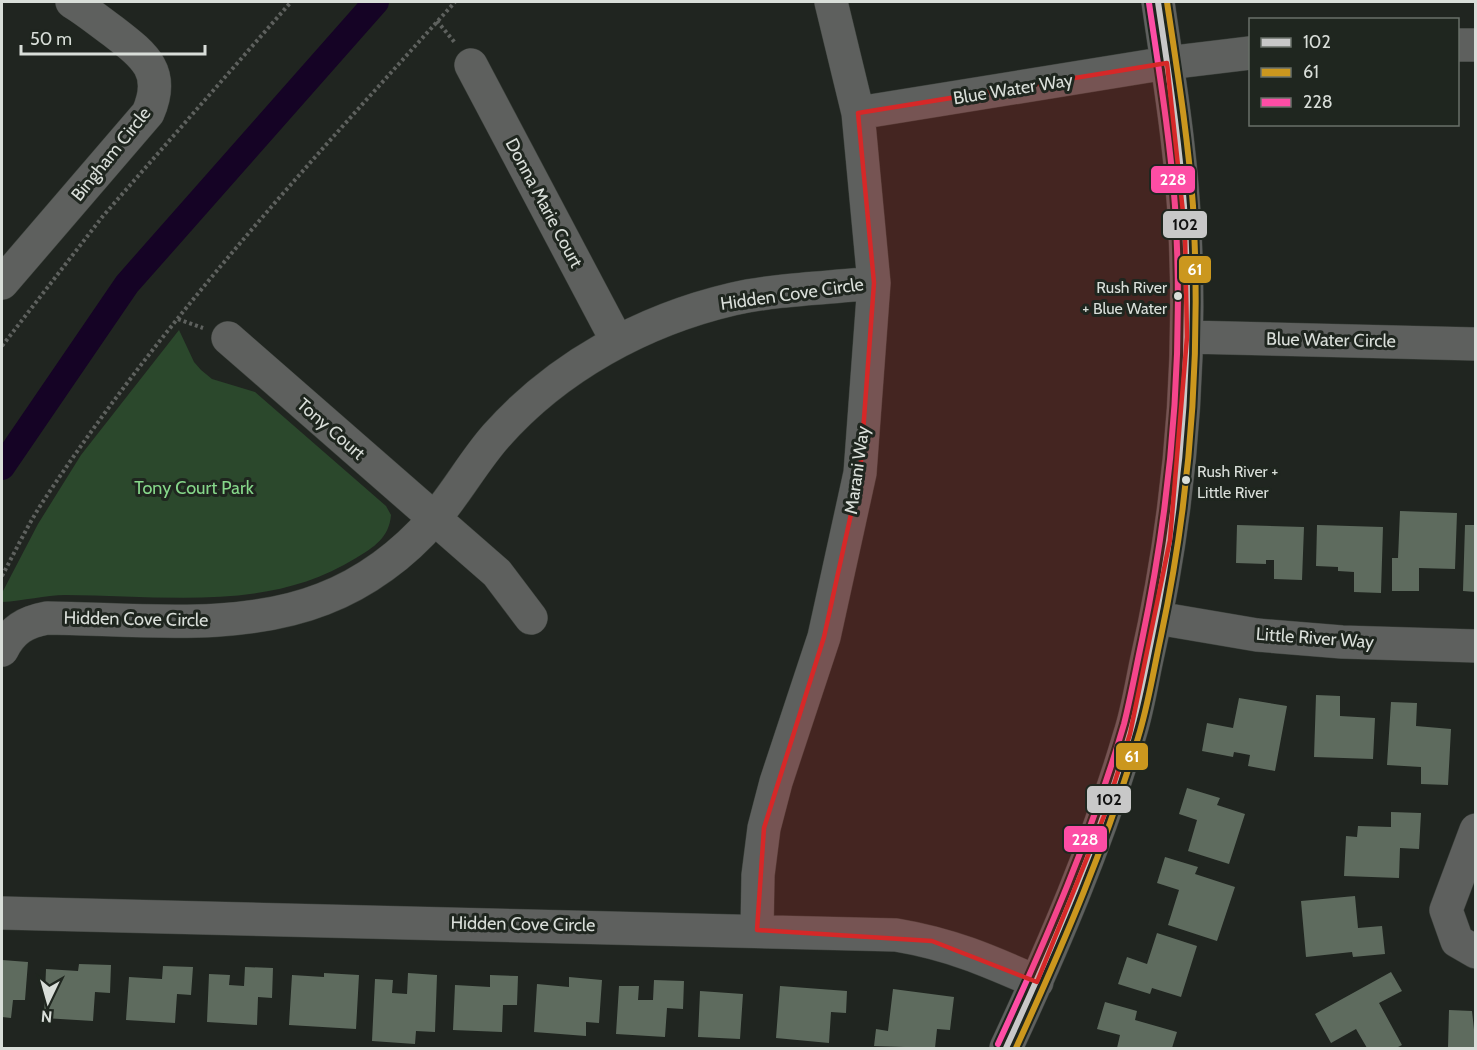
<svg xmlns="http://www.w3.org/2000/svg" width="1477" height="1050" font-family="Cabin,sans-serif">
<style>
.green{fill:#2b482c}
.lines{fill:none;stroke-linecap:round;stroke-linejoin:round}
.canal{stroke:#150325;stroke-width:26}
.building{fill:#5e6b5e}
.minor-casing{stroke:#3b403b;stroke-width:34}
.path{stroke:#5e615e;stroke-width:4;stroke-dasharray:3 3;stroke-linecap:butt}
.minor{stroke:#5e605e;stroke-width:33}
.bus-1-casing{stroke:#1f261f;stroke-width:10}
.bus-2-casing{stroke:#1f261f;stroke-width:10}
.bus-3-casing{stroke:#1f261f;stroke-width:10}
.bus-1{stroke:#c8c8c8;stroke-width:6}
.bus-2{stroke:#cb971e;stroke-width:6}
.bus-3{stroke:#fd4da5;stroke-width:6}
.marked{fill:#d62828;fill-opacity:0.2;stroke:#d62828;stroke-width:4.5;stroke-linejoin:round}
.bus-dot{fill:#d9ded9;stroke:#1f261f;stroke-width:2}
.labels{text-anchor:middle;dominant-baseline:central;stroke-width:6;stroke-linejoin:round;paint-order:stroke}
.bus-label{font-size:16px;fill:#d9ded9;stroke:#1f261f;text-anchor:end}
.street-label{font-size:18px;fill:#d9ded9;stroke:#1f261f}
.park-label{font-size:18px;fill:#86d78a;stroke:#1f261f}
.line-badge{stroke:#1f261f;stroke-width:2}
.badge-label{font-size:16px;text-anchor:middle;font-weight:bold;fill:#fff}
.pale-badge-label{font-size:16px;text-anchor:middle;font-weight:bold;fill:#111}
</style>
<rect width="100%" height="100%" fill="#202520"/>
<path class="green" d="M179 330 194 362 201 370 212 379 255 392 386 506 391 515C389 538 374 547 356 558 268 613 164 595 65 595 46 595 23 601 2 602V593L38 524 81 455Z"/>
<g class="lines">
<path class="canal" d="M2 467 127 284 376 2"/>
</g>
<path class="building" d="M1400 511 1457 513 1455 569 1419 568V591H1392V558H1398Z
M1237 525 1304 527 1302 580 1274 579V560H1266V564L1236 563Z
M1317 525 1383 527 1381 593 1354 592V572L1338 571V567L1316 566Z
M1465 525H1476V592L1463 591Z
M1316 695 1340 696V716L1375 718 1373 759 1314 757Z
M1239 698 1287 706 1275 771 1248 766 1250 755 1234 752 1233 757 1202 751 1207 723 1233 728Z
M1391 702 1417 703 1416 726 1451 729 1448 785 1421 784V767L1387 765Z
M1187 788 1220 798 1217 805 1245 814 1229 864 1188 851 1197 820 1179 814Z
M1391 812 1421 813 1419 849 1400 848 1399 878 1344 876 1346 836 1357 837 1358 826 1391 827Z
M1165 857 1198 867 1195 874 1235 887 1217 941 1168 925 1179 890 1157 883Z
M1355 896 1358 928 1382 926 1385 954 1353 957 1352 952 1306 957 1301 901Z
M1157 933 1197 946 1181 997 1152 988 1150 994 1118 984 1127 957 1147 964Z
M2 960 28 962 25 1000H13L11 1018 2 1017Z
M79 964 111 965 110 993 95 992 93 1021 44 1018 46 969 78 971Z
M163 966 193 967 191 995 177 994 175 1023 126 1020 129 977 162 979Z
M245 967 273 968 272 998 258 997 257 1025 207 1022 209 974 230 975 229 985 244 986Z
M1391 972 1402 991 1379 1003 1402 1045 1396 1048H1367L1356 1029 1331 1043 1315 1014Z
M324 973 359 975 356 1029 289 1025 292 975 324 977Z
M408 973 437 975 435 1032 416 1031 415 1044 372 1041 375 979 393 980 392 993 407 994Z
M490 975 518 976 517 1005H503L502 1032 453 1030 455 985 490 987Z
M569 977 602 980 599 1023 586 1022V1036L534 1032 537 984 569 987Z
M654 980 684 981 683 1009 667 1008 665 1037 616 1034 619 986H639L638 1000H653Z
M780 986 847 991 846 1013 831 1012 829 1043 776 1038Z
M893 989 954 997 950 1030 937 1029 935 1048 874 1046 876 1029 888 1031Z
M700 991 743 994 740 1039 698 1037Z
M1105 1002 1137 1011 1135 1020 1177 1032 1172 1048H1117L1120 1035 1097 1029Z
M1449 1010 1472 1011 1476 1048H1448Z"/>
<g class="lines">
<defs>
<path id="minor" d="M1458 45H1476
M471 65 617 341
M858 113 1167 63 1250 53
M2 283 148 113C166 72 145 56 114 32 100 22 87 11 72 2
M1187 337 1476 344
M228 338 497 573 531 618
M1157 618 1257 635 1342 642 1476 646
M2 650C12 630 25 622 47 618 137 619 239 632 323 599 365 583 404 554 433 520 456 494 473 462 496 436 557 367 643 320 733 299 777 289 828 288 874 283
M1476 830 1446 910 1457 941 1476 952
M2 913 896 935C950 944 987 960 1037 982
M757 930 758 875 764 828 776 782 824 637 860 473 874 283 858 113 831 2
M1006 1048C1053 947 1097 845 1129 737 1137 713 1141 687 1146 663 1178 522 1192 377 1185 233 1182 155 1169 78 1158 2"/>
</defs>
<use href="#minor" class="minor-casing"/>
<path class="path" d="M437 21 456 44
M178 319 203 328
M2 346 103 216 291 2
M2 576C16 550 29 522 46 497 164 319 312 160 455 2"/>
<use href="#minor" class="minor"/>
<defs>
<path id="bus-1" d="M1006 1048C1054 943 1101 837 1132 726 1140 698 1145 670 1151 641 1181 498 1193 352 1184 206 1179 138 1168 70 1158 2"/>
<path id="bus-2" d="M1016 1048C1063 945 1108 841 1140 731 1149 700 1154 668 1161 636 1191 495 1201 350 1193 206 1188 137 1177 69 1167 2"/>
<path id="bus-3" d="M998 1044C1046 940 1092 834 1124 724 1131 696 1136 668 1142 640 1172 497 1184 352 1175 206 1170 138 1159 71 1149 3"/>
</defs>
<use href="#bus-1" class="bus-1-casing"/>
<use href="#bus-2" class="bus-2-casing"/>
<use href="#bus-3" class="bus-3-casing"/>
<use href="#bus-1" class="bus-1"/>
<use href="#bus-2" class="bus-2"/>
<use href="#bus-3" class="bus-3"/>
</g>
<path class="marked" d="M1167 63 1185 231 1187 337 1170 540 1130 734 1104 816 1037 982 932 941 757 930 764 828 824 637 860 473 874 283 858 113Z"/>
<g class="bus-dot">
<circle cx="1178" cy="296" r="5"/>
<circle cx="1186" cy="480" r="5"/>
</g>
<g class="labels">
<g class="bus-label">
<text x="1167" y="287">Rush River<tspan x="1167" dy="21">+ Blue Water</tspan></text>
<text x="1197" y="471" text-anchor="start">Rush River +<tspan x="1197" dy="21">Little River</tspan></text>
</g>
<g class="street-label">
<text transform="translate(1013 89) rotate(-9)">Blue Water Way</text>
<text transform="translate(111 154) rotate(-51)">Bingham Circle</text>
<text transform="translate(544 203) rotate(62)">Donna Marie Court</text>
<text transform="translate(792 294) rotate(-8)">Hidden Cove Circle</text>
<text transform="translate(1331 340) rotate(1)">Blue Water Circle</text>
<text transform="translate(331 429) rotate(41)">Tony Court</text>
<text transform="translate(857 470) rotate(-82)">Marani Way</text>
<text transform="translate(136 619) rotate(1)">Hidden Cove Circle</text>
<text transform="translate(1315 638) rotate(4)">Little River Way</text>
<text transform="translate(523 924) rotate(1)">Hidden Cove Circle</text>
</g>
<g class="park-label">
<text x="194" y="488">Tony Court Park</text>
</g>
</g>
<g class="line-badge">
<rect x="1150" y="165" width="46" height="29" rx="6" fill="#fd4da5"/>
<rect x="1162" y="210" width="46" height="29" rx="6" fill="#c8c8c8"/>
<rect x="1178" y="255" width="34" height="29" rx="6" fill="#cb971e"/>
<rect x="1115" y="742" width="34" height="29" rx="6" fill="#cb971e"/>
<rect x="1086" y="785" width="46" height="29" rx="6" fill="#c8c8c8"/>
<rect x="1063" y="825" width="45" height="28" rx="6" fill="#fd4da5"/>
</g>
<g class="badge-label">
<text x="1173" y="185">228</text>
<text x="1195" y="275">61</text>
<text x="1132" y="762">61</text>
<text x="1085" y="845">228</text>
</g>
<g class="pale-badge-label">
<text x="1185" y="230">102</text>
<text x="1109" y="805">102</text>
</g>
<rect width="1477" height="1050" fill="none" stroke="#d9ded9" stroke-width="6"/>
<rect x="1249" y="18" width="210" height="108" fill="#1f261f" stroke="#697069" stroke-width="1.5"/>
<rect x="1261" y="38" width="30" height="9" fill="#c8c8c8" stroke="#697069" stroke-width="1.5"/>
<text x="1303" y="48" font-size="18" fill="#d9ded9">102</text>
<rect x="1261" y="68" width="30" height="9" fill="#cb971e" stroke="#697069" stroke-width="1.5"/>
<text x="1303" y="78" font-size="18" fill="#d9ded9">61</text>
<rect x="1261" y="98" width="30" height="9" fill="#fd4da5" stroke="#697069" stroke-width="1.5"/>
<text x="1303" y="108" font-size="18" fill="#d9ded9">228</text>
<g transform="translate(48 1002) rotate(185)" stroke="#1f261f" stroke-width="4.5" paint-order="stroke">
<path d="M0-4.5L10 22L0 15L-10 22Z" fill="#d9ded9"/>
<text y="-9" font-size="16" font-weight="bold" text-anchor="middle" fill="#d9ded9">N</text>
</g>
<path d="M21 45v9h184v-9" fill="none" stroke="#d9ded9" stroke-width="3"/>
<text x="30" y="45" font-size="18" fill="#d9ded9" stroke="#1f261f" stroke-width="4.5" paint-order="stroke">50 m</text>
</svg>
